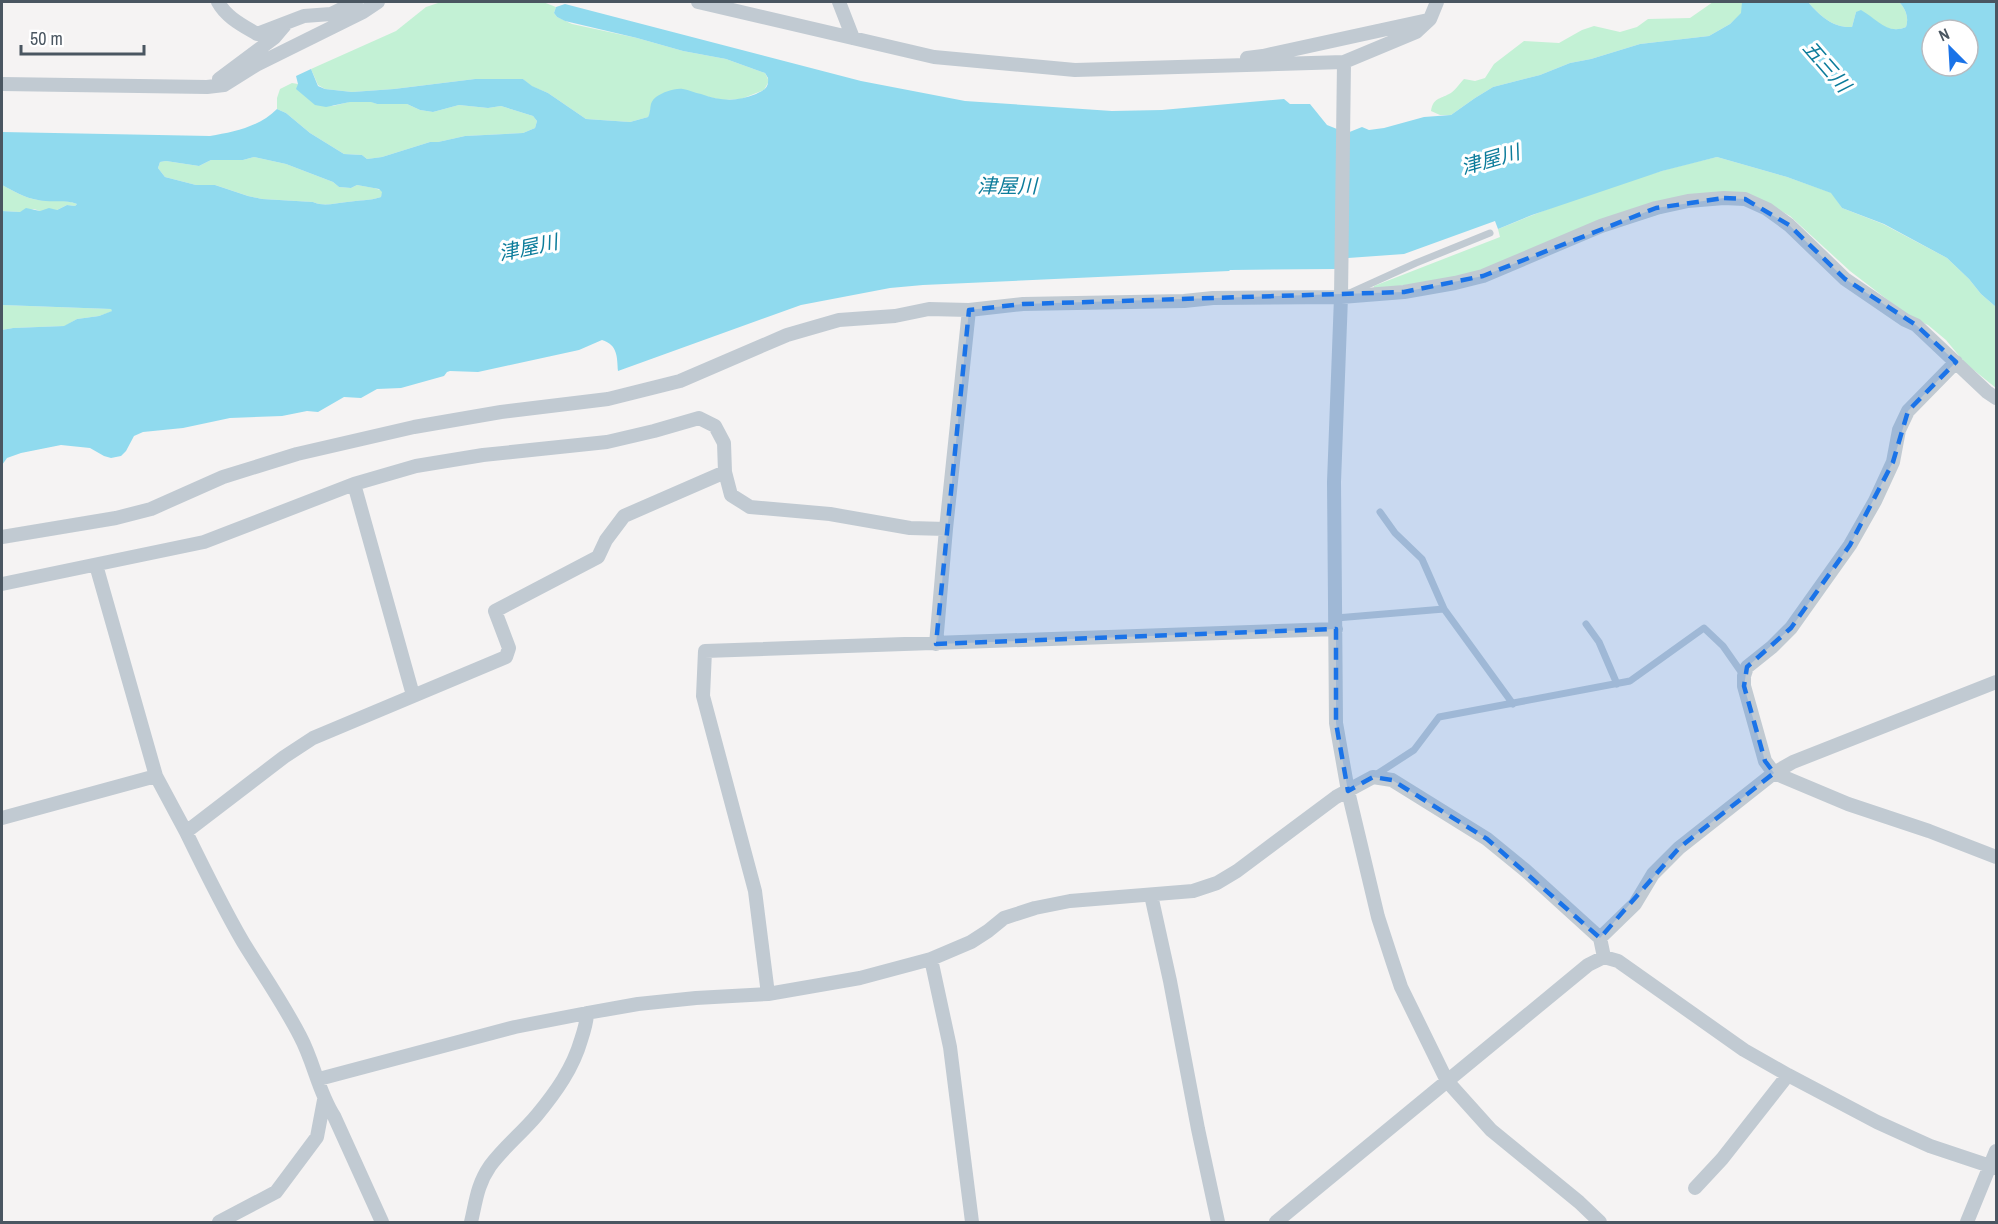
<svg xmlns="http://www.w3.org/2000/svg" width="1998" height="1224" font-family="'Archivo Narrow','Noto Sans JP',sans-serif">
<style>
.green{fill:#c3f1d5}
.water{fill:#90daee;fill-rule:evenodd}
.lines{fill:none;stroke-linecap:round;stroke-linejoin:round}
.lane{stroke:#c1cad2;stroke-width:7}
.street{stroke:#c1cad2;stroke-width:14}
.marked{fill:#1a73e8;fill-opacity:0.2;stroke:#1a73e8;stroke-width:4.5;stroke-dasharray:12 8;stroke-linejoin:round}
.labels{text-anchor:middle;dominant-baseline:central;stroke-width:6;stroke-linejoin:round;paint-order:stroke}
.water-label{font-size:20px;font-style:italic;fill:#0c7c9b;stroke:#fff}
</style>
<rect width="100%" height="100%" fill="#f5f3f3"/>
<path class="green" d="M441 2H543L556 7 554 13 557 17 572 24 637 38 683 51 726 59 765 73 769 81 764 90 741 99 722 100 705 96 650 109V113L648 117 630 122 586 119 548 93 531 86 523 79H475L394 89 352 92 325 89 318 85 311 69 396 31 426 7Z
M1713 2H1742V13L1730 24 1709 36 1640 44 1591 59 1570 63 1540 75 1493 87 1475 98 1451 115H1440L1431 111C1433 98 1440 99 1449 94 1454 92 1459 84 1464 79L1475 81 1485 78 1494 64 1524 41 1559 43 1582 30 1594 26 1620 32 1637 27 1648 19 1690 18Z
M1808 2H1899C1906 9 1909 18 1906 27 1888 35 1871 20 1856 12L1852 27C1833 28 1820 16 1808 2Z
M292 83 298 84 333 106 349 102H372L377 104H407L420 110 433 112 459 105 488 108 501 106 533 116 537 121 535 128 523 133 465 136 438 142H430L382 157 367 159 362 155 344 154 310 133 286 113 277 109V98L280 89Z
M254 157 286 164 333 182 339 187 351 188 357 185 374 188 383 191 381 197C369 201 359 200 347 202 334 203 325 207 313 202L262 199 248 196 215 185H196L165 177 158 168 160 162 166 161 199 166 211 160H243Z
M1717 157 1787 177 1832 193 1842 208 1883 224 1947 258 1969 279 1981 294 1996 307V388L1965 363 1946 340 1928 325 1910 317 1850 271 1790 216 1756 197 1727 193 1458 277 1373 290 1374 286 1500 237 1498 229C1568 200 1644 173 1717 157Z
M2 185C13 191 25 198 38 200 52 202 65 199 77 204L75 206 67 205 57 210 40 211 34 209 20 212 2 211Z
M2 305 111 309 113 311 99 316 77 319 65 326 13 328 2 330Z"/>
<path class="water" d="M1742 2H1808C1820 16 1833 28 1852 27L1856 12 1861 10C1877 19 1887 35 1906 27 1909 18 1906 9 1899 2H1996V307L1981 294 1969 279 1947 258 1884 224 1842 208 1831 193 1787 177 1717 157 1662 171 1532 215 1498 229 1495 221 1404 254 1348 258 1335 269 1230 270 1229 271 923 285 890 288 801 305 618 371C617 357 618 345 602 340L579 350 478 372 450 371 447 372 444 376 401 388 377 389 361 398 344 397 318 412 307 411 282 416 230 418 183 428 143 432 134 436 126 451 121 456 111 458 104 456 90 448 61 445 21 453 7 458 2 465V330L13 328 64 326 77 319 99 316 112 311 111 309 2 305V211L20 212 26 208 40 211 49 208 57 210 67 205 75 206 77 204C65 199 52 203 38 200 25 198 13 191 2 185V132L210 136C234 132 259 127 277 109L286 113 310 133 344 154 362 155 367 159 382 157 430 142H438L465 136 523 133 535 128 537 121 533 116 501 106 488 108 459 105 433 112 420 110 407 104H377L371 102H350L326 107 315 105 296 89 298 84 296 76 311 69 318 86 325 89 352 92 394 89 475 79H523L532 86 548 93 586 119 630 122 648 117C652 110 648 103 656 97 664 92 674 88 683 89 689 90 695 93 701 94 721 101 736 102 756 94 764 90 769 88 768 78L765 73 726 59 683 51 637 38 565 21 557 17 554 13 556 7 565 4 861 81 965 101 1112 111 1162 110 1284 99 1290 104H1310L1327 125 1347 133 1362 127 1369 130 1384 128 1424 117 1451 115 1475 98 1493 87 1540 75 1570 63 1591 59 1640 44 1709 36 1730 24 1741 13ZM1932 30H1968V66H1932ZM254 157 286 164 333 182 339 187 351 188 357 185 379 189 382 192 381 197C369 201 359 200 347 202 334 203 325 207 313 202L262 199 248 196 215 185H196L165 177 158 168 160 162 166 161 199 166 211 160H243Z"/>
<g class="lines">
<path class="lane" d="M1352 292 1416 263 1490 233
M1380 512 1395 533 1422 559 1444 609 1513 704
M1336 618 1444 609
M1586 624 1599 642 1617 684
M1374 776 1414 750 1439 717 1630 681 1704 628 1723 646 1744 676"/>
<path class="street" d="M218 2C226 17 242 25 257 34L304 16 331 14 356 2
M698 2 934 57 1075 70 1344 62 1416 32 1430 19 1437 2
M839 2 853 38
M1247 58 1263 56 1428 20
M1344 62 1341 297 1334 482 1336 723 1348 791 1378 917 1392 960 1401 987 1447 1081 1491 1130 1579 1202 1600 1222
M219 79 274 38 285 25
M2 84 207 87 224 85 256 65 363 12 378 2
M1956 362 1908 411 1899 430 1893 462 1875 501 1850 545 1791 628 1772 647 1747 667 1744 676V686L1765 761 1774 773 1848 804 1929 831 1996 857
M354 484 413 695
M2 537 116 518 151 509 223 477 297 454 414 427 501 412 608 399 680 381 787 335 839 320 895 316 929 309 969 310 1023 304 1184 301 1213 298 1341 297 1404 292 1455 283 1483 276 1601 226 1656 208 1688 201 1724 198 1745 199 1767 209 1789 225 1845 279 1905 320 1916 325 1987 392 1996 398
M96 565 156 776 186 832 284 757 313 738 506 657 509 648 495 611 598 557 606 540 624 516 725 472
M2 584 204 542 354 484 416 466 483 455 607 442 654 431 699 418 715 426 724 443 725 472 731 495 750 507 830 514 910 528 946 529
M936 644 946 529 969 310
M2 818 156 776
M186 832C204 869 222 906 243 942 262 973 283 1003 300 1036 314 1062 318 1091 334 1116L382 1222
M1151 895 1170 981 1198 1129 1218 1222
M1600 938 1635 904 1653 874 1679 848 1774 773 1793 762 1996 682
M931 959 950 1047 972 1222
M768 994 755 891 703 696 705 651 1336 629
M319 1079 515 1027 587 1013 638 1004 696 998 768 994 860 978 931 959 971 942 988 931 1004 918 1035 908 1070 901 1193 891 1217 883 1237 871 1336 797 1373 777 1392 780 1487 839 1525 870 1600 938 1604 957
M1695 1188 1722 1159 1788 1075
M219 1222 276 1192 317 1137 324 1100
M471 1222C476 1201 477 1185 490 1166 504 1147 522 1133 537 1115 556 1092 573 1068 581 1040 584 1031 587 1022 587 1013
M1276 1222 1588 965 1604 957 1618 961 1744 1050 1788 1075 1877 1122 1930 1146 1996 1168
M1967 1222 1996 1151"/>
</g>
<path class="marked" d="M1724 198 1745 199 1789 225 1845 279 1916 325 1956 362 1908 411 1893 462 1850 545 1791 628 1747 667 1744 686 1765 761 1774 773 1679 848 1600 938 1487 839 1392 780 1373 777 1348 791 1336 723V629L936 644 969 310 1023 304 1404 292 1483 276 1656 208Z"/>
<g class="labels">
<g class="water-label">
<text transform="translate(1827 66) rotate(49)">五三川</text>
<text transform="translate(1490 159) rotate(-16)">津屋川</text>
<text x="1007" y="185">津屋川</text>
<text transform="translate(528 247) rotate(-12)">津屋川</text>
</g>
</g>
<rect width="1998" height="1224" fill="none" stroke="#4a5661" stroke-width="6"/>
<g transform="translate(1950 48) rotate(336)"><circle r="28" fill="#ffffff" stroke="#b7bbc0" stroke-width="1.5"/>
<path d="M0-4.5L10 22L0 15L-10 22Z" fill="#1a73e8"/>
<text y="-9" font-size="16" font-weight="bold" text-anchor="middle" fill="#4a5661">N</text>
</g>
<path d="M21 45v9h123v-9" fill="none" stroke="#4a5661" stroke-width="3"/>
<text x="30" y="45" font-size="18" fill="#4a5661" stroke="#ffffff" stroke-width="4.5" paint-order="stroke">50 m</text>
</svg>
